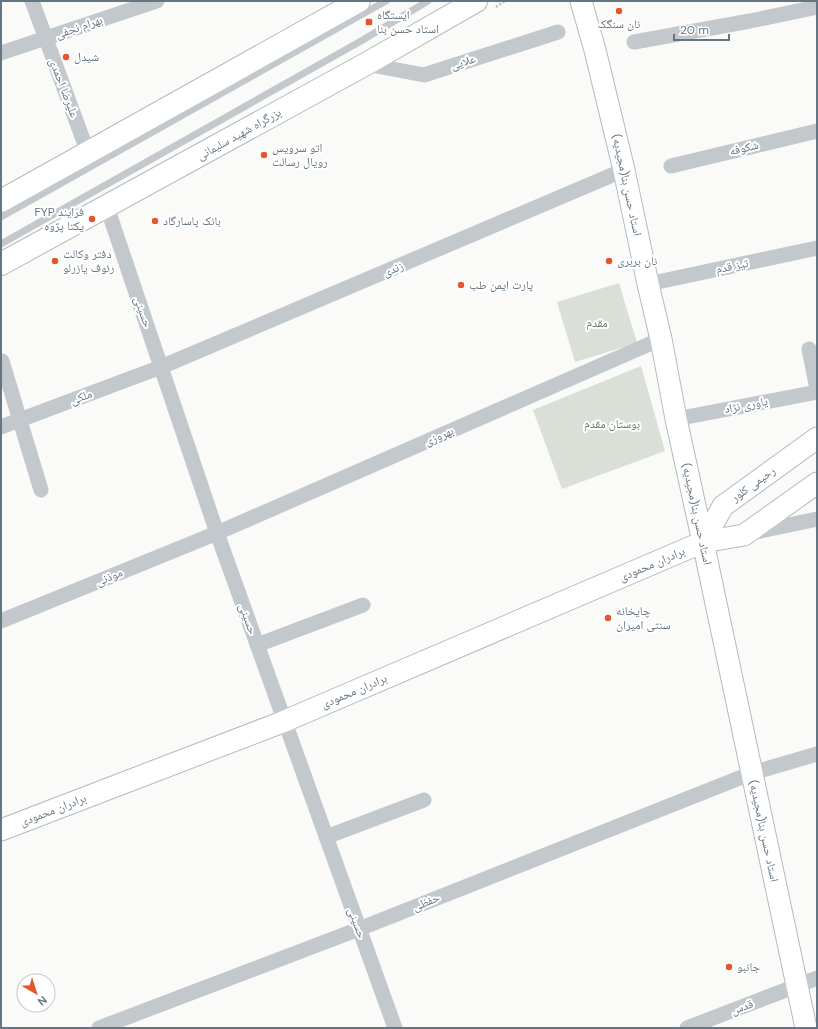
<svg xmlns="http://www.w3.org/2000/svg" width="818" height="1029" font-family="'DM Sans','Noto Naskh Arabic',sans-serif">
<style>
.green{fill:#dadfd7}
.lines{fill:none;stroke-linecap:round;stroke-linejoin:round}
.secondary-casing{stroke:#b3babf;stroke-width:23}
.highway-casing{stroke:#b4b9bd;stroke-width:24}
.path{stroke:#bbbfc2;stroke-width:2.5;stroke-dasharray:2 2;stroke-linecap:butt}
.lane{stroke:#c3c8cc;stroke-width:7}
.street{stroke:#c3c8cc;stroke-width:15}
.secondary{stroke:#fff;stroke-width:21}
.highway{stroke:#fff;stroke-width:22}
.poi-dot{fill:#e4572e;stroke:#fff;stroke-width:1.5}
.labels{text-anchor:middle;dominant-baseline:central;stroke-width:4;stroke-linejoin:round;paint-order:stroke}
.poi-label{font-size:12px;fill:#657683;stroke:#fff;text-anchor:start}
.street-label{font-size:12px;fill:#657683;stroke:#fff}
.park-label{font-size:12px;fill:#687a64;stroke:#fff}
</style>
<rect width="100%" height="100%" fill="#fafaf8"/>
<path class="green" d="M619 283 637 343 575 362 557 302Z
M641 366 665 451 562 489 533 410Z"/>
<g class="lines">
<defs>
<path id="secondary" d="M581 1 595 50 624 170 648 284 661 339 676 419 703 542 806 1028
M703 542 723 506 817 438
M1 830 285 721 703 542 744 535 817 483"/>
<path id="highway" d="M1 201 359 1
M1 264 366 64 476 1"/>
</defs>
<use href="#secondary" class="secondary-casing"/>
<use href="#highway" class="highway-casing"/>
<path class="path" d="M496 7 505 1"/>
<path class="lane" d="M1 217 386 1
M1 244 361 41 428 1"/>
<path class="street" d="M32 1 88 153
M634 42 750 21 817 7
M1 53 157 1
M366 64 424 75 558 32
M671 166 817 131
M107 207 217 533 395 1028
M648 284 817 248
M809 349 817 389
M2 361 41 490
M676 419 817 392
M1 427 161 367 624 170
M751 533 817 519
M1 621 217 533 661 339
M257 645 363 605
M326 837 424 800
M99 1028 359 929 752 773 817 754
M687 1028 817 978"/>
<use href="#secondary" class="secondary"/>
<use href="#highway" class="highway"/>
</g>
<g class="poi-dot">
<circle cx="619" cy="11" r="4"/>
<rect x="365" y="18" width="8" height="8" rx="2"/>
<circle cx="66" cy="57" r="4"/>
<circle cx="264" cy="155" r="4"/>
<circle cx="92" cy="219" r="4"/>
<circle cx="155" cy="221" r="4"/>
<circle cx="55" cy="261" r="4"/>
<circle cx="609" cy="261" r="4"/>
<circle cx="461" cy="285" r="4"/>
<circle cx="608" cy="618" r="4"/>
<circle cx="729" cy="967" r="4"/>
</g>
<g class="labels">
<g class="poi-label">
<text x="377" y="15">ایستگاه<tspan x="377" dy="14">استاد حسن بنا</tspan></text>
<text x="619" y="24" text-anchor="middle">نان سنگک</text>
<text x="74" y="57">شیدل</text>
<text x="272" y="148">اتو سرویس<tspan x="272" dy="14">رویال رسالت</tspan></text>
<text x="84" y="212" text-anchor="end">FYP فرایند<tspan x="84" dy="14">یکتا پژوه</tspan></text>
<text x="163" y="221">بانک پاسارگاد</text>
<text x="63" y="254">دفتر وکالت<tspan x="63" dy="14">رئوف یازرلو</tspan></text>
<text x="617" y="261">نان بربری</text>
<text x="469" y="285">پارت ایمن طب</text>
<text x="616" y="611">چایخانه<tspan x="616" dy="14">سنتی امیران</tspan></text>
<text x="737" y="967">جانبو</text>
</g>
<g class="street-label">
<text transform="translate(79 27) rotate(-19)">بهرام نجفی</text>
<text transform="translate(463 62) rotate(-18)">علایی</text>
<text transform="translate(64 88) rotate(69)">علیرضا احمدی</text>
<text transform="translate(239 134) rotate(-29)">بزرگراه شهید سلیمانی</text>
<text transform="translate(744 148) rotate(-13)">شکوفه</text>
<text transform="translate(627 185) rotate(78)">استاد حسن بنا(مجیدیه)</text>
<text transform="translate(732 266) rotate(-12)">تیز قدم</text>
<text transform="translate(393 269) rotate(-23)">زندی</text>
<text transform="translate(143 312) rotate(71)">حسینی</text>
<text transform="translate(81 397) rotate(-21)">ملکی</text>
<text transform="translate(746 405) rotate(-11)">یاوری نژاد</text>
<text transform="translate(439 436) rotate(-24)">بهروزی</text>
<text transform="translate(753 484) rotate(-36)">رحیمی کلور</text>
<text transform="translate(697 514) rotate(78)">استاد حسن بنا(مجیدیه)</text>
<text transform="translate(652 564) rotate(-23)">برادران محمودی</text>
<text transform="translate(109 577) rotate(-22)">موذنی</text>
<text transform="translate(248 619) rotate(70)">حسینی</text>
<text transform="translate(354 691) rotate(-23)">برادران محمودی</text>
<text transform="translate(53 810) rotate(-21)">برادران محمودی</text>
<text transform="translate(764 831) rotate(78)">استاد حسن بنا(مجیدیه)</text>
<text transform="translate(426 902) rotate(-22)">حفظی</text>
<text transform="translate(357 923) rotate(70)">حسینی</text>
<text transform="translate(742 1007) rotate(-21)">قدس</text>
</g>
<g class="park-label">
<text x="597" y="323">مقدم</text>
<text x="612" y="424">بوستان مقدم</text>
</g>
</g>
<rect width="818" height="1029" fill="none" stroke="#657683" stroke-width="4"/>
<g transform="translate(36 993) rotate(141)"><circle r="19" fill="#ffffff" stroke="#c1c8cd"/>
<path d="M0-3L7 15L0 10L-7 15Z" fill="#e4572e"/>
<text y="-6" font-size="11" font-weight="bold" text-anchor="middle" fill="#657683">N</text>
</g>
<path d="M674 34v6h55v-6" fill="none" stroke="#657683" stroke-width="2"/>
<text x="680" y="34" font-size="12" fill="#657683" stroke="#ffffff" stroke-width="3" paint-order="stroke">20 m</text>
</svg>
